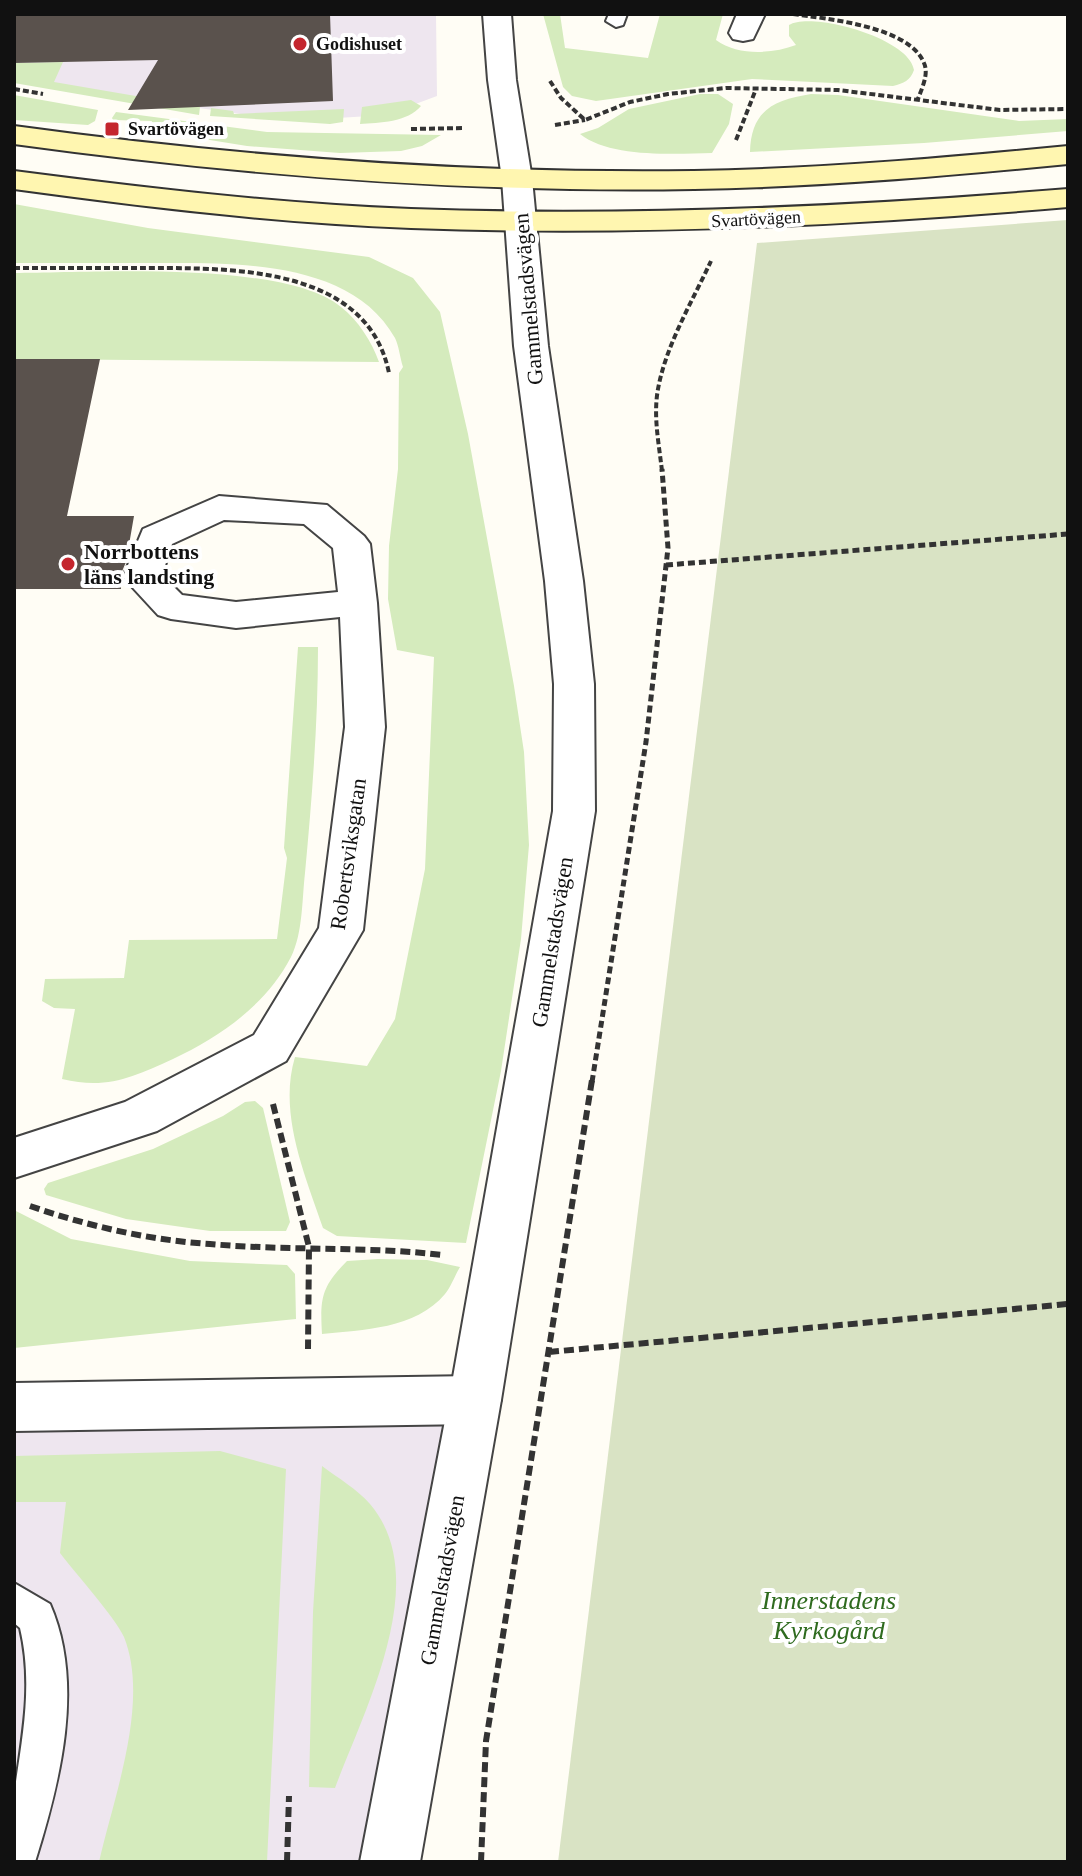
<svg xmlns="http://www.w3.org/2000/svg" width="1082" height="1876" font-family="Georgia,serif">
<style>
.industrial{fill:#eee6ef}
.green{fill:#d5ebbd}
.cemetery{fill:#d9e3c4}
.building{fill:#5a524d}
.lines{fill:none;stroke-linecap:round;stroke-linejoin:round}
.service-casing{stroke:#444;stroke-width:4}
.minor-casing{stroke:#444;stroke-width:4}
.tertiary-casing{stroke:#444;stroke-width:4}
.secondary-casing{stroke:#333;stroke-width:4}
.path-far2{stroke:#333;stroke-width:4;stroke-dasharray:6 3;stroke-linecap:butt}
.path-far1{stroke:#333;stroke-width:5;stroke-dasharray:7 4;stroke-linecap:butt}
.path{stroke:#333;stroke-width:6;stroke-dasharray:10 5;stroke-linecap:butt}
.service{fill:#fff;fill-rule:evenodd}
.minor{fill:#fff;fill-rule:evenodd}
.tertiary{fill:#fff;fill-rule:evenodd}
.secondary{fill:#fff6b0;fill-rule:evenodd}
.poi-dot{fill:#c4262e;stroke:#fff;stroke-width:3}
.labels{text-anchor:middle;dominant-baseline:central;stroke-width:8;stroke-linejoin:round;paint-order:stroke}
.far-poi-label{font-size:18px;font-weight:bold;fill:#111;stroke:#fff;text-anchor:start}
.far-street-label{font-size:18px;fill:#111;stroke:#fff}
.street-label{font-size:22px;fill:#111;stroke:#fff}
.poi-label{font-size:22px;font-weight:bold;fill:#111;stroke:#fff;text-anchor:start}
.near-park-label{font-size:26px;font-style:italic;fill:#2f6b1f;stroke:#fff}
</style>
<rect width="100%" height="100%" fill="#fffdf5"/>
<path class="industrial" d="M14 14H436L437 96 386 115 289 121 26 83 14 81Z
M474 1400 400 1862H14V1419Z"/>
<path class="green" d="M543 14H560L565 48 648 58 660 14H723L716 40C738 56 772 54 796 45L789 36V25C811 11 910 38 914 70 910 81 904 83 893 86L752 79 596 101 572 96 563 87Z
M63 62 54 82 200 107 199 115 14 83V63Z
M700 94H718L733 104 729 124 712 153C675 154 610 158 580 134L598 128 629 109Z
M811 94 838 95 1019 121 1068 119V131L924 143 750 152C751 110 774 100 811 94Z
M14 95 98 110 95 121 88 125 14 120Z
M411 100 421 106C408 122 379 123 360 124L362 107Z
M211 108 233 111 234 114 344 109 343 122 330 124 210 116Z
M116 112 267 132 441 135 422 146 401 151 340 153 247 146 185 136 151 124 152 121 113 120 112 118Z
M14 204 148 228 369 257 413 278 440 312 468 434 514 686 524 752 529 845 521 939 501 1071 466 1243 337 1236 323 1228C305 1175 278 1113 295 1057L367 1066 395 1019 425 869 434 657 397 650 388 599 389 546 398 469 399 373 403 367C400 358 399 346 395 338 351 259 232 263 155 263 108 263 61 263 14 263Z
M14 273C90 273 284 260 341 307 358 320 372 342 379 362L14 359Z
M298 647H318C318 723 312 798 305 873 302 899 303 933 291 957 266 1005 220 1037 173 1059 133 1077 107 1090 62 1079L75 1009 54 1008 42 1001 45 979 124 978 129 940 277 939 287 858 284 848Z
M255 1101 263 1108 290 1222 286 1231H210L126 1219 46 1195 44 1189 48 1183 153 1149 223 1116 245 1102Z
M14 1210 71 1239 190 1261 287 1265 295 1274 296 1319 14 1348Z
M378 1259 427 1260 460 1267C455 1275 451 1287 445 1294 416 1329 362 1330 322 1334 320 1299 321 1287 347 1261Z
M220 1451 286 1469 267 1862H99C114 1796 150 1702 124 1637 115 1617 75 1573 60 1553L66 1502H14V1456Z
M322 1466C338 1478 357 1489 370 1504 434 1579 364 1710 335 1788L309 1787 313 1612Z"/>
<path class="cemetery" d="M1068 220V1862H558L757 243Z"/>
<path class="building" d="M14 14H330L333 101 128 110 158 60 14 63Z
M14 359H100L67 516H134L126 562 120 576 121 589H14Z"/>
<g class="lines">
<defs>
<path id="service" d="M609 14H627L623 25 616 27 606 21Z
M14 1583 50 1604C85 1684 60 1782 35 1862H14C14 1838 11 1811 15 1788 23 1733 33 1683 20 1628L14 1623Z"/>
<path id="minor" d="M737 14H765L753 39 743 41 733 39 729 33Z
M219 496 327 505 364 536 370 544 377 603 385 727 363 930 286 1061 157 1131 14 1178V1138L125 1102 254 1035 319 928 345 727 340 617 236 628 171 619 158 615 123 577 143 529ZM224 520 304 524 333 548 338 592 236 602 182 595 162 575 172 544Z
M475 1376 493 1383 501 1400 493 1417 475 1424 14 1431V1383Z"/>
<path id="tertiary" d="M483 14H511L516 80 532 179 548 346 583 581 594 684 595 811 501 1400 420 1862H360L449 1400 553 811 554 684 545 581 514 346 502 179 488 80Z"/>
<path id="secondary" d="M14 126C240 157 466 174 694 171 819 169 944 158 1068 146V164C944 176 819 187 694 189 466 193 240 175 14 144Z
M14 171C146 188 278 204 411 209 630 217 849 207 1068 189V207C849 226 630 236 411 228 278 223 146 207 14 189Z"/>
</defs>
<use href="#service" class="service-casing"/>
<use href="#minor" class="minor-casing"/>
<use href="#tertiary" class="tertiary-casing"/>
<use href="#secondary" class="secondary-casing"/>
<path class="path-far2" d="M793 14C827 19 909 26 924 63 929 74 922 88 918 99
M550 81 561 98 585 120 630 102 668 94 726 88 838 90 1000 110 1068 109
M14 89 43 94
M555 125 585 120
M411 129 465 128
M736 140 756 89
M14 268C57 268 100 268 143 268 229 268 367 265 389 373
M662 471C659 444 653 416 658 389 666 345 692 302 711 261"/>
<path class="path-far1" d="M666 565 1068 534
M592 1082 646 742 668 548 662 469"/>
<path class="path" d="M273 1104 309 1247 308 1349
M30 1206C88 1226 148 1240 210 1244 288 1251 365 1246 443 1255
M549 1352 1068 1304
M287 1862 289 1796
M481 1862 486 1741 592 1080"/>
<use href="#service" class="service"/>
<use href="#minor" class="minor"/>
<use href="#tertiary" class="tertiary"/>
<use href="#secondary" class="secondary"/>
</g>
<g class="poi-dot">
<circle cx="300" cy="44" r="8"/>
<rect x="104" y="121" width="16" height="16" rx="4"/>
<circle cx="68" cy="564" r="8"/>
</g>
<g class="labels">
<g class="far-poi-label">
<text x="316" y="44">Godishuset</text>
<text x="128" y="129">Svartövägen</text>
</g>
<g class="far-street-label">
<text transform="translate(756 219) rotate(-3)">Svartövägen</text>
</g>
<g class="street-label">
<text transform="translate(528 299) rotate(-95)">Gammelstadsvägen</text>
<text transform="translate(348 854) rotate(-82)">Robertsviksgatan</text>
<text transform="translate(552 942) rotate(-81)">Gammelstadsvägen</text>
<text transform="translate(442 1580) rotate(-80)">Gammelstadsvägen</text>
</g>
<g class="poi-label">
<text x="84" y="551">Norrbottens<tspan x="84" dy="25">läns landsting</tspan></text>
</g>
<g class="near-park-label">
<text x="829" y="1600">Innerstadens<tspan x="829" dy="30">Kyrkogård</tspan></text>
</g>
</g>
<rect width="1082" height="1876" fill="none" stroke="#111111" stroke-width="32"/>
</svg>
